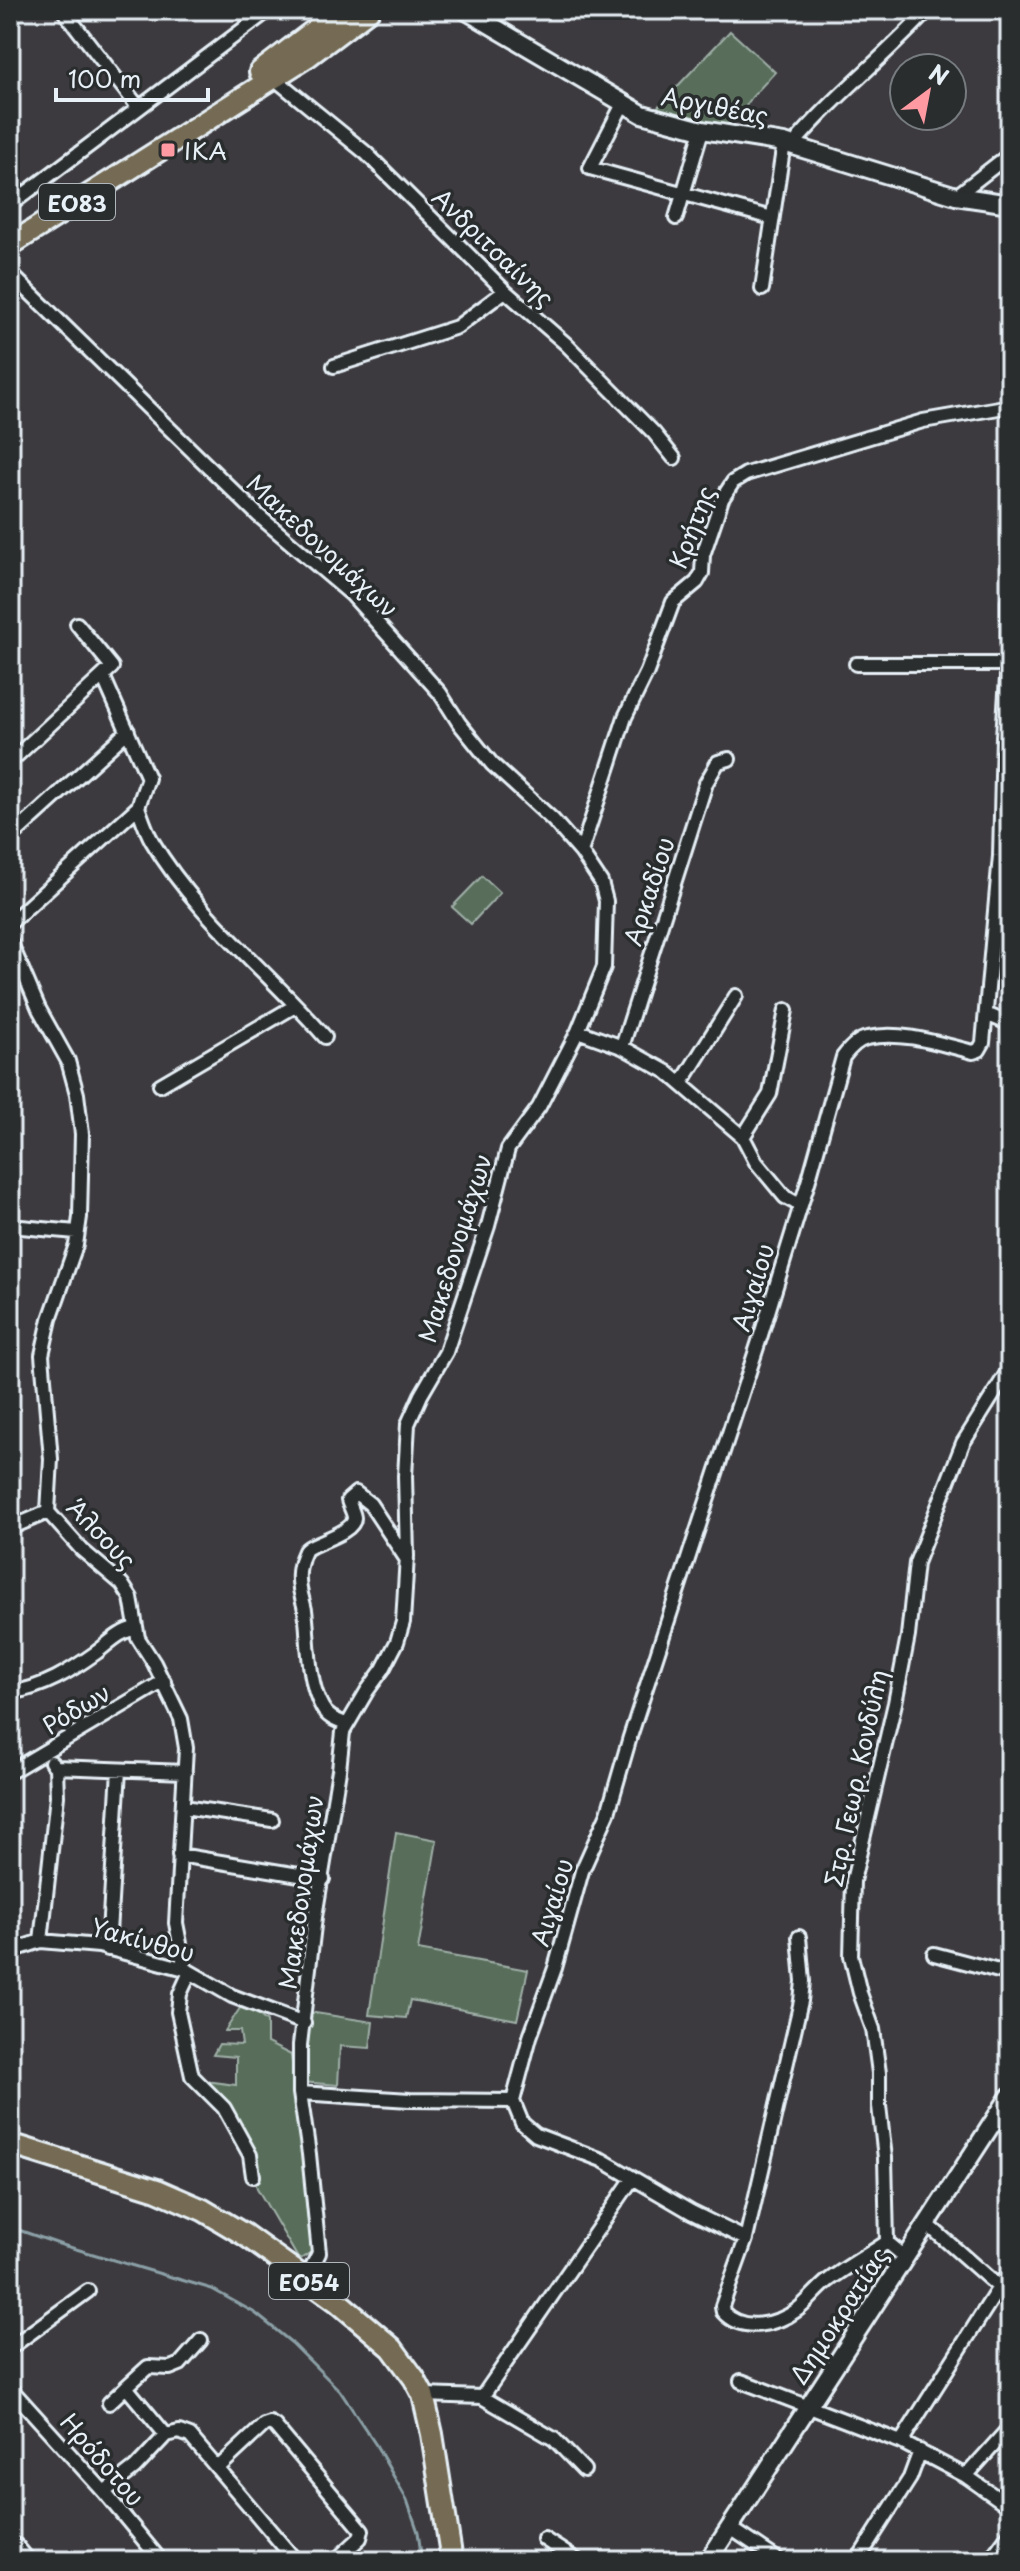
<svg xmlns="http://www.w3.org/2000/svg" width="1020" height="2571" font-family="'Playpen Sans',sans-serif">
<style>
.green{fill:#586e5a;stroke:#a0b0a9;stroke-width:2}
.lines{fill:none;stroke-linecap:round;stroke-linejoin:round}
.stream{stroke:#8ba0a7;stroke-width:3}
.minor-casing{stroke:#e8f1f8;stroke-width:18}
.tertiary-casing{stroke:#e8f1f8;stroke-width:22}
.primary-casing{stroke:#e8f1f8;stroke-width:26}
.minor{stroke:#2a2d2e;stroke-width:12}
.tertiary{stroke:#2a2d2e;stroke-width:16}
.primary{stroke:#746b52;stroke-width:20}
.poi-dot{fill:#ff9aa2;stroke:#2a2d2e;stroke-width:3}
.labels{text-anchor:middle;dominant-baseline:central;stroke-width:7;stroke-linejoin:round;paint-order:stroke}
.shield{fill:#2a2d2e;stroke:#afb6bb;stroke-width:2}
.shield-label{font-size:22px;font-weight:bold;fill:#e8f1f8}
.street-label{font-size:24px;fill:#e8f1f8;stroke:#2a2d2e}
.poi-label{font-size:24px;fill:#e8f1f8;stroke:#2a2d2e;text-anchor:start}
</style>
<rect width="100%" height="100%" fill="#3c3a3e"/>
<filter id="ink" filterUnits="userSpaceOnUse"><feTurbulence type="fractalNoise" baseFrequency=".0125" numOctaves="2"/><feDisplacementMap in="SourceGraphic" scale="16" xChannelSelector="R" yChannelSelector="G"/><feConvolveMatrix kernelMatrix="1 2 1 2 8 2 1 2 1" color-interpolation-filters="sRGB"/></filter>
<g filter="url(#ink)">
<path class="green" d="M730 31 775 72 752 97 737 119 725 126 654 111Z
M482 876 500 893 471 924 452 907Z
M396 1832 437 1840 418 1950 528 1970 517 2020 410 2000 406 2018 369 2015Z
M244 2002 267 2022V2043L291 2055 314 2250 299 2260 257 2188 238 2123 198 2080 236 2085V2057L213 2055 219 2044 242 2045 240 2031H225Z
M309 2012 373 2022 370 2048 340 2046 338 2085 301 2082Z"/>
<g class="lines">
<path class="stream" d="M10 2227 59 2244 212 2289 255 2313 292 2343 340 2391 376 2445 407 2500 418 2532 422 2561"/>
<defs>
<path id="minor" d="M63 10 139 108
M274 78 366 153 505 291 566 344 654 433 674 458
M623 104 590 168 772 218
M793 145C834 96 885 57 928 10
M956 196 1010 154
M10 205 269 10
M676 218 702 130
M10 273 259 516 352 595 440 693 459 723 492 764 553 820 581 852 601 882 606 901 604 967 578 1031 539 1107 508 1149 488 1226 446 1352 421 1395 408 1424 405 1476 407 1556 403 1622 397 1642 383 1669 367 1691 343 1732 339 1770 315 1917 300 2045V2093L309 2154 319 2253 306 2279
M762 289 784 143
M334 366 457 327 505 291
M856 664H1008
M103 676 148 778 138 807C142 818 146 831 152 841 196 916 269 972 325 1037
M10 762 112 667 77 624
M10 838 128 731
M581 852 625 717 647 672 673 602 697 582 702 573 703 555 722 499 733 482 746 474 923 421 1010 406
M10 923 138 807
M10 941 39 1009 68 1061 77 1094 82 1134 80 1217 76 1245 50 1319 42 1355 51 1459 48 1512 82 1550 122 1584 131 1598 138 1638 154 1663 181 1719 186 1748 176 1923 185 1969
M986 1014 1010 1024
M578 1031 622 1047 667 1072 743 1137 756 1162 785 1197 800 1205
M622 1047 706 783 718 762 729 759
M681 1084 736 996
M160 1085 295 1006
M743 1137 770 1094 786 1010
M10 1226 76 1232
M10 1528 48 1512
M10 1693C45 1687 69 1672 97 1652 110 1642 120 1631 136 1628
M346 1724C335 1720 327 1717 322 1707 307 1680 309 1640 305 1610 303 1600 299 1590 299 1580 298 1571 301 1559 305 1551 309 1543 354 1534 354 1518 354 1513 349 1505 348 1500L356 1493 370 1504 407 1560
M51 1762 56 1767 185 1772
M10 1772 164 1681
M184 1807 272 1820
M179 1855 323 1879
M799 1937 803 1981 801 2001 746 2239 722 2306 723 2312C742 2333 777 2325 797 2310 809 2301 817 2289 829 2280 848 2266 868 2255 887 2242
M41 1941 57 1796 56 1767
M10 1946 20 1948 41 1941 99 1946 185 1969 232 1996 304 2023
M108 1949 119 1770
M934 1954 1010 1974
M190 1972 180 1994 178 2012 192 2076 224 2108 250 2155 253 2176
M300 2093 410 2100 513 2101
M513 2101 530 2037 555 1968 582 1871 608 1813 630 1737 761 1335 809 1179 843 1057C849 1049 857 1040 867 1038 902 1030 940 1044 973 1052L979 1050 983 1043 1000 856 1003 736 1008 664V602L1010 595
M513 2101 522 2123 536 2135 602 2160 691 2212 746 2239
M926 2223 1010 2297
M905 2257 887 2242 885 2158 879 2106V2073L873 2029 860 1993 851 1956 853 1881 895 1703 908 1636 916 1563 963 1443 1010 1368
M10 2348 88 2291
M741 2381 901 2442 966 2476 1010 2507
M10 2388 104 2492 161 2561
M423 2395 482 2397 633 2178
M482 2397 554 2439 584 2470
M109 2403 126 2387
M166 2435 126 2387 148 2367 170 2368 180 2364 201 2340
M901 2442 1010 2270
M218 2468 264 2425 270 2423 275 2426 362 2530 360 2538 335 2561
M966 2476 1010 2427
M104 2492 135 2468 166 2435 179 2432 190 2436 296 2561
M729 2527 780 2561
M544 2539 578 2561
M17 2546 29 2561
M857 2561 910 2478 920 2451
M989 2561 1010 2533"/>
<path id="tertiary" d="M465 10 642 114 702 130 784 143 956 196 1010 204
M708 2561 1010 2096"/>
<path id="primary" d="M260 72 341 10
M10 245 308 56 369 10
M10 2144 157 2190 203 2210 245 2235 338 2302 392 2348 414 2378 423 2395 432 2434 452 2561"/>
</defs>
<use href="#minor" class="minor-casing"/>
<use href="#tertiary" class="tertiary-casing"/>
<use href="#primary" class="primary-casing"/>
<use href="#minor" class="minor"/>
<use href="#tertiary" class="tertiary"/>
<use href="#primary" class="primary"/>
</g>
</g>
<rect class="poi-dot" x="160" y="142" width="16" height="16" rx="4"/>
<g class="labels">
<g class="shield">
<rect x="39" y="184" width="76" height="36" rx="6"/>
<rect x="269" y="2263" width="80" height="36" rx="6"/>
</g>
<g class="shield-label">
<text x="77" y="202">ΕΟ83</text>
<text x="309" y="2281">ΕΟ54</text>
</g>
<g class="street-label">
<text transform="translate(715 105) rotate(11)">Αργιθέας</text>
<text transform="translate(494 247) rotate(44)">Ανδριτσαίνης</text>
<text transform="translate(691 527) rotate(-69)">Κρήτης</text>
<text transform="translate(323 545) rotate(43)">Μακεδονομάχων</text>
<text transform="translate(648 891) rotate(-72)">Αρκαδίου</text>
<text transform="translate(454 1248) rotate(-73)">Μακεδονομάχων</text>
<text transform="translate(752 1287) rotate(-73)">Αιγαίου</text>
<text transform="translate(102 1533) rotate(46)">Άλσους</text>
<text transform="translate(76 1708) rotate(-31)">Ρόδων</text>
<text transform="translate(855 1778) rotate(-78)">Στρ. Γεωρ. Κονδύλη</text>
<text transform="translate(300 1892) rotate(-82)">Μακεδονομάχων</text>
<text transform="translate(551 1902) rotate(-73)">Αιγαίου</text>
<text transform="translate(143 1939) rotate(15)">Υακίνθου</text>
<text transform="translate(838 2315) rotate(-57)">Δημοκρατίας</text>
<text transform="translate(103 2459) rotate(49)">Ηρόδοτου</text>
</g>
<g class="poi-label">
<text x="184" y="150">ΙΚΑ</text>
</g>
</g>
<rect width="1020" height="2571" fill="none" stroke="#2a2d2e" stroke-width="40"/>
<rect x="20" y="20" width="980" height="2531" fill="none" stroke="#e8f1f8" stroke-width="3" filter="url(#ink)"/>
<g transform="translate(928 92) rotate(32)"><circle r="38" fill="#2a2d2e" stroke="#767b7f" stroke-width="2"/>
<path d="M0-6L14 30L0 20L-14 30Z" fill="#ff9aa2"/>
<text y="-12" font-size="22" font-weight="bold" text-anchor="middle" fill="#e8f1f8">N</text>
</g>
<path d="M56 88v12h152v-12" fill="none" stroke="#e8f1f8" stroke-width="4"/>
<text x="68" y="88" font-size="24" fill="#e8f1f8" stroke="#2a2d2e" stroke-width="6" paint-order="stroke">100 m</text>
</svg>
